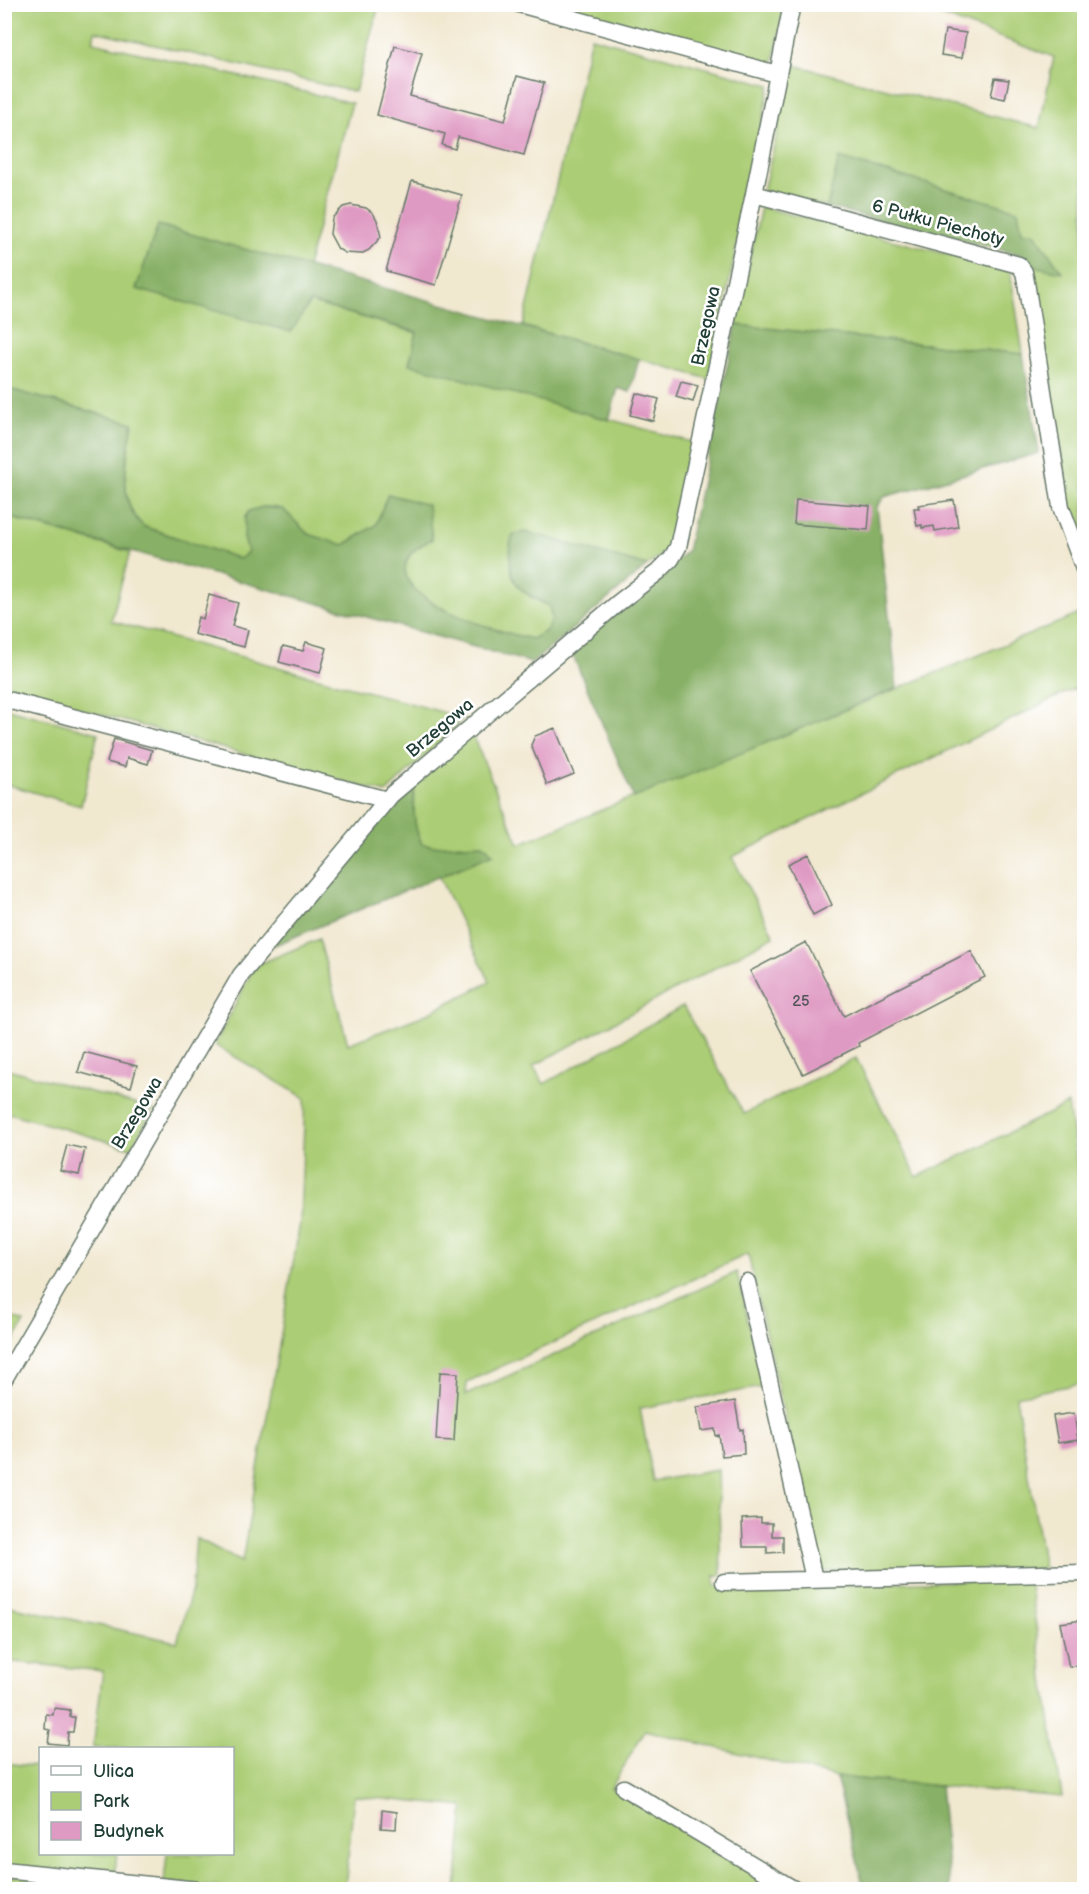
<svg xmlns="http://www.w3.org/2000/svg" width="1089" height="1894" font-family="'Balsamiq Sans',sans-serif">
<style>
.green{fill:#abcd75;stroke:#658554;stroke-width:1.5}
.forest{fill:#88b066;stroke:#54764d;stroke-width:1.5}
.building{fill:#df9ac3}
.lines{fill:none;stroke-linecap:round;stroke-linejoin:round}
.minor-casing{stroke:#68796b;stroke-width:19}
.minor{stroke:#fff;stroke-width:16}
.labels{text-anchor:middle;dominant-baseline:central;stroke-width:5;stroke-linejoin:round;paint-order:stroke}
.number-label{font-size:15px;fill:#4f5458}
.street-label{font-size:18px;fill:#1f3d34;stroke:#fff}
</style>
<rect width="100%" height="100%" fill="#fff"/>
<filter id="ink" filterUnits="userSpaceOnUse"><feTurbulence type="fractalNoise" baseFrequency=".0167" numOctaves="2"/><feDisplacementMap in="SourceGraphic" scale="12" xChannelSelector="R" yChannelSelector="G"/><feConvolveMatrix kernelMatrix="1 2 1 2 8 2 1 2 1" color-interpolation-filters="sRGB"/></filter>
<filter id="wash" filterUnits="userSpaceOnUse"><feTurbulence type="fractalNoise" baseFrequency=".008" numOctaves="4" result="noise"/><feDisplacementMap in="SourceGraphic" scale="24" xChannelSelector="R" yChannelSelector="G"/><feGaussianBlur stdDeviation="1.35" result="paint"/><feColorMatrix in="noise" values="0 0 0 0 0 0 0 0 0 0 0 0 0 0 0 0 0 1.4 0 .05"/><feComposite in="paint" operator="in"/></filter>
<g filter="url(#wash)">
<rect width="100%" height="100%" fill="#f1e8d0"/>
<path class="green" d="M4 5H379L355 92 95 31 93 42 352 103 307 267 158 225 291 332 309 302 417 333 410 364 695 443 672 546 647 566 524 532 529 596 549 606 552 619 546 631 532 640C505 633 379 600 410 555 414 548 425 543 432 539L388 494 376 525 344 545C333 542 316 540 307 533 282 516 288 499 249 511L244 538 248 552 240 559 145 527C115 504 127 455 133 423L5 388Z
M548 5H785L773 64 662 36Z
M912 5H1084V552L1068 497 1033 266 1061 271 1022 232 840 158 827 207 763 191 775 142 790 64 1039 128 1054 57Z
M591 37 770 85 709 379 523 326Z
M761 207 1010 270 1023 354 736 325Z
M4 516 130 552 111 621 464 718 386 793 5 688Z
M1084 612V707L1075 688 732 857 774 936 533 1066 544 1084 683 1006 744 1114 856 1058 917 1177 1068 1104 1084 1213V1383L1016 1396 1044 1569 819 1571 748 1254 467 1382 466 1395 737 1272 763 1387 640 1408 653 1481 718 1470 721 1575 714 1576 715 1586 1029 1580 1062 1797 836 1777 645 1730 611 1788 781 1889H456L464 1807 354 1796 345 1889 245 1890 164 1882 167 1854H232V1748H93L103 1671 5 1661 4 1605 177 1642 192 1589 196 1538 242 1562 300 1223 305 1098 215 1045 251 973 259 964 319 939 348 1044 422 1016 490 982 439 877 493 854 461 844 434 846 422 844C412 826 414 805 414 784L472 734 519 844Z
M4 708 98 733 81 806 5 784Z
M4 1068 153 1109 131 1148 5 1112Z
M5 1315 24 1322 5 1357 4 1315Z
M4 1763 40 1767V1854H117L114 1878 5 1867Z
M5 1875 154 1889H5Z"/>
<path class="forest" d="M839 158 1018 210 1022 232H1034L1062 272 1033 266 1022 255 827 207Z
M158 225 639 359 630 392 618 388 609 420 409 364 417 332 310 302 291 332 136 289Z
M736 325 1023 354 1039 453 884 497 877 507 897 688 634 798 571 651 687 551Z
M5 388 133 423C127 455 115 505 145 527L240 559 248 552 244 538 245 517 249 511 263 507 283 509 308 534 344 545 376 525 388 494 428 505 432 539C425 543 414 548 410 555 379 600 505 633 532 639L546 631 552 619 549 606C524 593 510 588 510 557 510 548 509 541 514 534L524 532 538 535 647 566 532 663 5 516Z
M414 784C414 805 412 826 422 844L434 846 483 844 493 854 270 947Z
M836 1777 940 1786 950 1889 863 1884Z"/>
<g id="blocks">
<path class="building" d="M945 30 966 33 962 58 941 55Z
M395 46 422 53 410 96 505 121 517 76 544 83 524 155 458 137 455 149 442 145 445 134 377 115Z
M995 78 1009 80 1005 99 991 96Z
M412 181 462 195 436 285 386 271Z
M351 205 366 208 373 213 377 220 381 237 369 250 361 254 345 253 338 249 330 234 332 218 343 207Z
M681 381 698 385 693 402 676 397Z
M636 393 659 399 653 421 630 415Z
M796 500 870 506 868 530 794 524Z
M954 500 958 527 935 531 934 526 922 528V525L917 526 914 508H919L918 505Z
M209 595 238 603 232 626 248 630 244 647 194 634 198 617 203 619Z
M306 642 327 648 320 673 279 662 283 646 303 651Z
M555 728 574 774 547 785 531 745 535 736Z
M114 739 152 750 148 764 127 758 125 767 107 762Z
M808 854 832 905 813 915 788 864Z
M806 942 844 1016 971 951 985 977 858 1043 859 1046 803 1074 750 971Z
M84 1052 137 1066 131 1087 78 1072Z
M67 1145 85 1149 79 1175 60 1171Z
M440 1372 458 1373 454 1441 436 1440Z
M735 1401 740 1430 743 1429 744 1454 722 1456 719 1435 716 1436 715 1429 701 1431 697 1407Z
M1074 1413 1078 1440 1058 1443 1053 1416Z
M761 1518V1523H772V1536H783V1552L767 1553V1547H743L742 1519Z
M1084 1620V1665L1069 1667 1060 1623Z
M54 1708 70 1710V1717H75L73 1732H68L67 1745 48 1743 50 1730 45 1729 46 1714 53 1715Z
M382 1810 397 1812 396 1829 381 1828Z"/>
</g>
</g>
<g filter="url(#ink)">
<use href="#blocks" fill-opacity="0" stroke="#68796b" stroke-width="1.5"/>
<g class="lines">
<defs>
<path id="minor" d="M519 4 777 74
M754 194 1019 265 1024 272 1026 282 1061 507 1084 569
M4 699 387 800
M747 1282 814 1579
M4 1379 241 975 391 795 618 603 658 572 671 559 678 547 754 194 792 4
M724 1582 1084 1573
M624 1788 795 1890
M4 1870 198 1890"/>
</defs>
<use href="#minor" class="minor-casing"/>
<use href="#minor" class="minor"/>
</g>
</g>
<g class="labels">
<g class="number-label">
<text x="801" y="1001">25</text>
</g>
<g class="street-label">
<text transform="translate(938 223) rotate(15)">6 Pułku Piechoty</text>
<text transform="translate(706 326) rotate(-78)">Brzegowa</text>
<text transform="translate(440 728) rotate(-40)">Brzegowa</text>
<text transform="translate(137 1113) rotate(-59)">Brzegowa</text>
</g>
</g>
<rect width="1089" height="1894" fill="none" stroke="#fff" stroke-width="24"/>
<rect x="39" y="1747" width="195" height="108" fill="#ffffff" stroke="#a5b1ae" stroke-width="1.5"/>
<rect x="51" y="1766" width="30" height="9" fill="#ffffff" stroke="#a5b1ae" stroke-width="1.5"/>
<text x="93" y="1777" font-size="18" fill="#1f3d34">Ulica</text>
<rect x="51" y="1792" width="30" height="18" fill="#abcd75" stroke="#a5b1ae" stroke-width="1.5"/>
<text x="93" y="1807" font-size="18" fill="#1f3d34">Park</text>
<rect x="51" y="1822" width="30" height="18" fill="#df9ac3" stroke="#a5b1ae" stroke-width="1.5"/>
<text x="93" y="1837" font-size="18" fill="#1f3d34">Budynek</text>
</svg>
